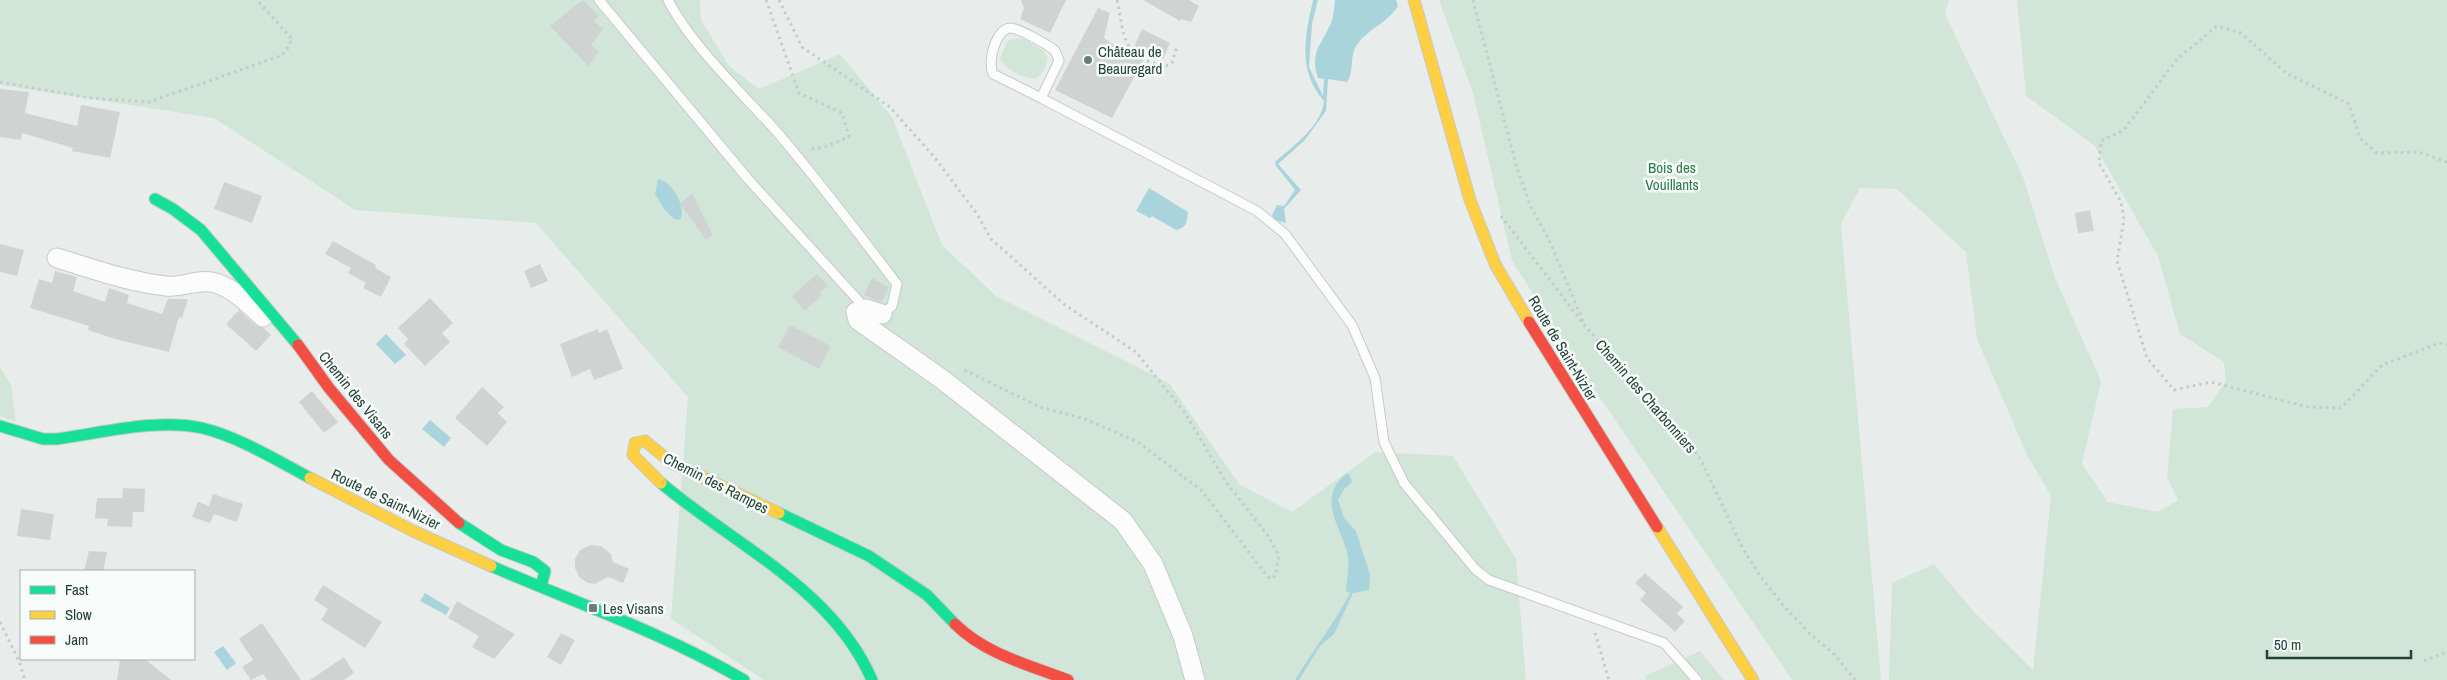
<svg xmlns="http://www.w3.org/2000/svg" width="2447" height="680" font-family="'Archivo Narrow',sans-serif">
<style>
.green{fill:#d1e6d8}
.water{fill:#a9d4db}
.building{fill:#cfd4d2}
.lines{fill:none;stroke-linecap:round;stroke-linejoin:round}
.lane-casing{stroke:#c5cac8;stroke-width:11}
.street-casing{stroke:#c5cac8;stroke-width:21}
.fast-casing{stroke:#c3cbc8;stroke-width:13}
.slow-casing{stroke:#c3cbc8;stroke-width:13}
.jam-casing{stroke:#c3cbc8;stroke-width:13}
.path{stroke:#c3ccca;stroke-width:3;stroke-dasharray:2.5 4;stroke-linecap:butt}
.lane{stroke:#fcfcfc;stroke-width:9}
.street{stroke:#fcfcfc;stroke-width:19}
.fast{stroke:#16e098;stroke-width:11}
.slow{stroke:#ffcf43;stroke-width:11}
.jam{stroke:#f24e42;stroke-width:11}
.poi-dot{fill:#697e78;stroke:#f7fbf9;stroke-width:2}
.labels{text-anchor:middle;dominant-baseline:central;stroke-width:5;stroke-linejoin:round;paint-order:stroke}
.poi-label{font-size:15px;fill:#24423a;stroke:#f7fbf9;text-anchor:start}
.park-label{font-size:15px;fill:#2d7a4b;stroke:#f7fbf9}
.street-label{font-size:15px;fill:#24423a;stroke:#f7fbf9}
</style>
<rect width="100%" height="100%" fill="#e8edeb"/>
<path class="green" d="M0 0H700L701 20 729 66 759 89 840 54 892 117 942 245 996 296 1169 383 1240 485 1292 512 1375 452 1453 456 1516 559 1526 680H764L671 619 688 397 536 223 355 210 214 118 0 85Z
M1439 0H1949L1945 14 2023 177 2055 278 2101 381 2082 464 2108 502 2158 512 2178 500 2167 477 2173 409 2208 407 2226 381 2224 362 2180 334 2158 256 2095 146 2026 96 2017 0H2447V680H1889L1892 583 1934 564 1974 612 2033 670 2051 496 2027 455 1977 339 1966 252 1897 189 1860 188 1841 224 1881 680H1792L1594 389 1512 261 1473 93Z
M1022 38 1043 50 1048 58 1044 71 1037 78C1025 80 1004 69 1000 58L1008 40Z
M0 367 11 385 16 422 0 416Z
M1700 651 1724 680H1646L1645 676Z"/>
<path class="water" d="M1313 0H1318L1312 24 1309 67 1323 96 1324 79 1318 78C1309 51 1322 45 1331 23 1334 16 1334 7 1335 0H1396L1398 6C1387 24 1366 29 1355 48 1350 58 1354 73 1347 82L1328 79 1326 111 1304 141 1278 164 1301 190 1284 209 1286 223 1275 220 1272 215 1277 205 1284 206 1295 190 1276 166 1275 162C1293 146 1321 127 1324 101 1297 71 1305 36 1313 0Z
M658 179C672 181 687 207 680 220L674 219 664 209 655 194Z
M1149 188 1188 212C1187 221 1187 228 1176 230L1152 216 1150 218 1136 211Z
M386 334 406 355 395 364 376 344Z
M430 420 451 438 444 447 422 429Z
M1346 474H1349L1352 482 1344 489 1338 500 1344 518 1356 531 1370 575 1369 590 1353 593 1334 634 1320 646 1299 680H1295C1313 650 1334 624 1350 593L1346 591C1347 579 1350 563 1347 552 1339 524 1317 498 1346 474Z
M425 593 450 608 446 615 420 601Z
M223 646 236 663 227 670 214 652Z"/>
<path class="building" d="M583 0 599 16 594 21 603 29 591 45 599 52 588 66 550 26Z
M1021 0H1066L1050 33 1020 19 1024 8Z
M1143 0H1189L1199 6 1191 22 1181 19 1180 21Z
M1098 8 1110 13 1104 38 1130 56 1142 29 1170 43 1163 59 1147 53 1112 118 1055 90Z
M0 89 29 92 25 113 77 126 81 105 120 112 110 158 72 151 73 148 22 133 21 140 0 137Z
M224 182 262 196 252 223 214 209Z
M692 193 713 235 706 240 680 204Z
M2090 210 2094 231 2078 233 2075 213Z
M333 241 376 265 375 268 391 277 381 297 363 288 366 283 348 273 351 268 325 254Z
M0 244 24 250 17 276 0 272Z
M540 264 548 281 531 288 524 271Z
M55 271 77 277 73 291 105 302 109 288 129 295 127 303 162 314 168 299H188L182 318 179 317 169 352 115 339 88 330 89 326 30 308 39 279 52 283Z
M817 274 828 286 820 292 822 295 805 311 792 296Z
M872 278 889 287 881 302 864 295Z
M430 298 453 323 442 333 450 342 425 366 404 344 408 339 398 328Z
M239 310 255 325 264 328 271 335 256 351 226 324Z
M790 325 831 346 819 369 778 347Z
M598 329 599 333 607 329 623 369 594 380 590 369 572 377 560 344Z
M482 387 504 407 498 413 507 422 487 446 455 418Z
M312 391 338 422 324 433 299 402Z
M123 488 145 489 144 512H133L132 527 107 526 108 519 95 518 97 498H122Z
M213 494 243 504 237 522 214 514 210 523 192 517 198 502 209 506Z
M21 509 54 514 50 540 17 536Z
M591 545 601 546 611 554 613 562 629 569 623 583 608 577 595 584 588 583 579 577 575 568V559L580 550Z
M89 551 107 552 103 571H84Z
M1645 573 1683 607 1677 614 1685 621 1675 632 1640 600 1646 593 1635 583Z
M323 585 382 622 365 648 321 620 328 609 314 600Z
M457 601 515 634 494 659 472 647 479 636 448 618Z
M262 623 301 680H267L263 674 251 680 242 667 253 660 239 639Z
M561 633 575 640 561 665 547 657Z
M344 657 354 673 344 680H310Z
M120 659H145L171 680H117Z"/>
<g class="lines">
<defs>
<path id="lane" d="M599 0 748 179 866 309
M668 0C691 45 742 93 777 132 819 181 858 233 897 284L892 306 882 314
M1041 98 993 74C987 61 996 29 1010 28 1018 28 1049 45 1055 51 1057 54 1058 58 1059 61L1041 98 1257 211 1285 234 1352 325 1375 378 1384 442 1404 483 1476 570 1489 580 1664 643 1697 680"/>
<path id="street" d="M57 258C93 269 129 282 166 286 182 288 199 278 216 283 234 289 249 304 263 317
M882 314 866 309 856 312 858 320 943 380 1123 521 1153 564 1183 636 1195 680"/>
<path id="fast" d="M155 199 173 209 201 230 298 345
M0 426 43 439H57C102 433 158 418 202 428 237 436 278 461 310 478
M661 483C733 544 833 589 872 680
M779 513 869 556 927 595 955 624
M459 523 501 550 533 562 545 571 541 587
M491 566C576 603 664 633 744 680"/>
<path id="slow" d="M1414 0 1470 200 1495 264 1529 322
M310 478 413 531 491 566
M661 483 633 455 635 443 645 441 672 463 779 513
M1657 527 1753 680"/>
<path id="jam" d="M1529 322 1657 527
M298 345 329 388 389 460 459 523
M955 624C985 654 1029 665 1068 680"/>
</defs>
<use href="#lane" class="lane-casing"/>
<use href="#street" class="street-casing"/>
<use href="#fast" class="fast-casing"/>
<use href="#slow" class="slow-casing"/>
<use href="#jam" class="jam-casing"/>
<path class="path" d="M766 0 799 93 842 113 849 137 822 148 810 149
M779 0 802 47 890 107 935 158 977 214 991 239 1065 305 1136 352 1185 413 1226 482 1269 537 1279 556 1275 576 1270 579 1264 572 1201 490 1138 442 1085 419 1040 407 962 369
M1117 0C1125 39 1122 58 1166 66L1172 63 1177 46
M1473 0 1516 165 1530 205 1550 242 1583 321
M0 82 89 98 149 102 280 56 286 51 292 39 257 0
M2447 162 2419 152 2377 153 2360 138 2349 104 2286 73 2241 33 2217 26 2177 59 2124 130 2101 141 2099 163 2121 202 2124 219 2117 261 2147 358 2174 390 2211 382 2308 407 2341 408 2382 365 2439 343 2447 345
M1501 216 1585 326 1680 431 1701 460 1743 549 1761 577 1782 604 1809 633 1834 654 1855 680
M0 622 19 661 25 680
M1595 633 1609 680
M2424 661 2447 652"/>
<use href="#lane" class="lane"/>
<use href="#street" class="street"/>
<use href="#fast" class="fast"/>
<use href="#slow" class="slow"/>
<use href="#jam" class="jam"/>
</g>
<g class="poi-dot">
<circle cx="1088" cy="60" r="5"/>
<rect x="588" y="603" width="10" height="10" rx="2.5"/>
</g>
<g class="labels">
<g class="poi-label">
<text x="1098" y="51">Château de<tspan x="1098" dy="17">Beauregard</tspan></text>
<text x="603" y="608">Les Visans</text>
</g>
<g class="park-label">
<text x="1672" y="167">Bois des<tspan x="1672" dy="17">Vouillants</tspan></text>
</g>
<g class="street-label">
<text transform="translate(1563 348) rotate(59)">Route de Saint-Nizier</text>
<text transform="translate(356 395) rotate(51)">Chemin des Visans</text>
<text transform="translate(1646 396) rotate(49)">Chemin des Charbonniers</text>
<text transform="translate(716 483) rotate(27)">Chemin des Rampes</text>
<text transform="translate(386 499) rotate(26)">Route de Saint-Nizier</text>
</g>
</g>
<rect x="20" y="570" width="175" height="90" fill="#f7fbf9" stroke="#a3b1ad"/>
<rect x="30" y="586" width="25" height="8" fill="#16e098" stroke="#a3b1ad"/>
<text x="65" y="595" font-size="15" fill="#24423a">Fast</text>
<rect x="30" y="611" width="25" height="8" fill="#ffcf43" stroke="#a3b1ad"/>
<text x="65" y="620" font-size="15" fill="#24423a">Slow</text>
<rect x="30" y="636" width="25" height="8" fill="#f24e42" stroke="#a3b1ad"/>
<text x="65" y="645" font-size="15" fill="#24423a">Jam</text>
<path d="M2267 650v8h144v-8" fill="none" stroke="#24423a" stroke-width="2.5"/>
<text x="2274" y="650" font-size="15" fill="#24423a" stroke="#f7fbf9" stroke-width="4" paint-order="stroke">50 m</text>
</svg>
